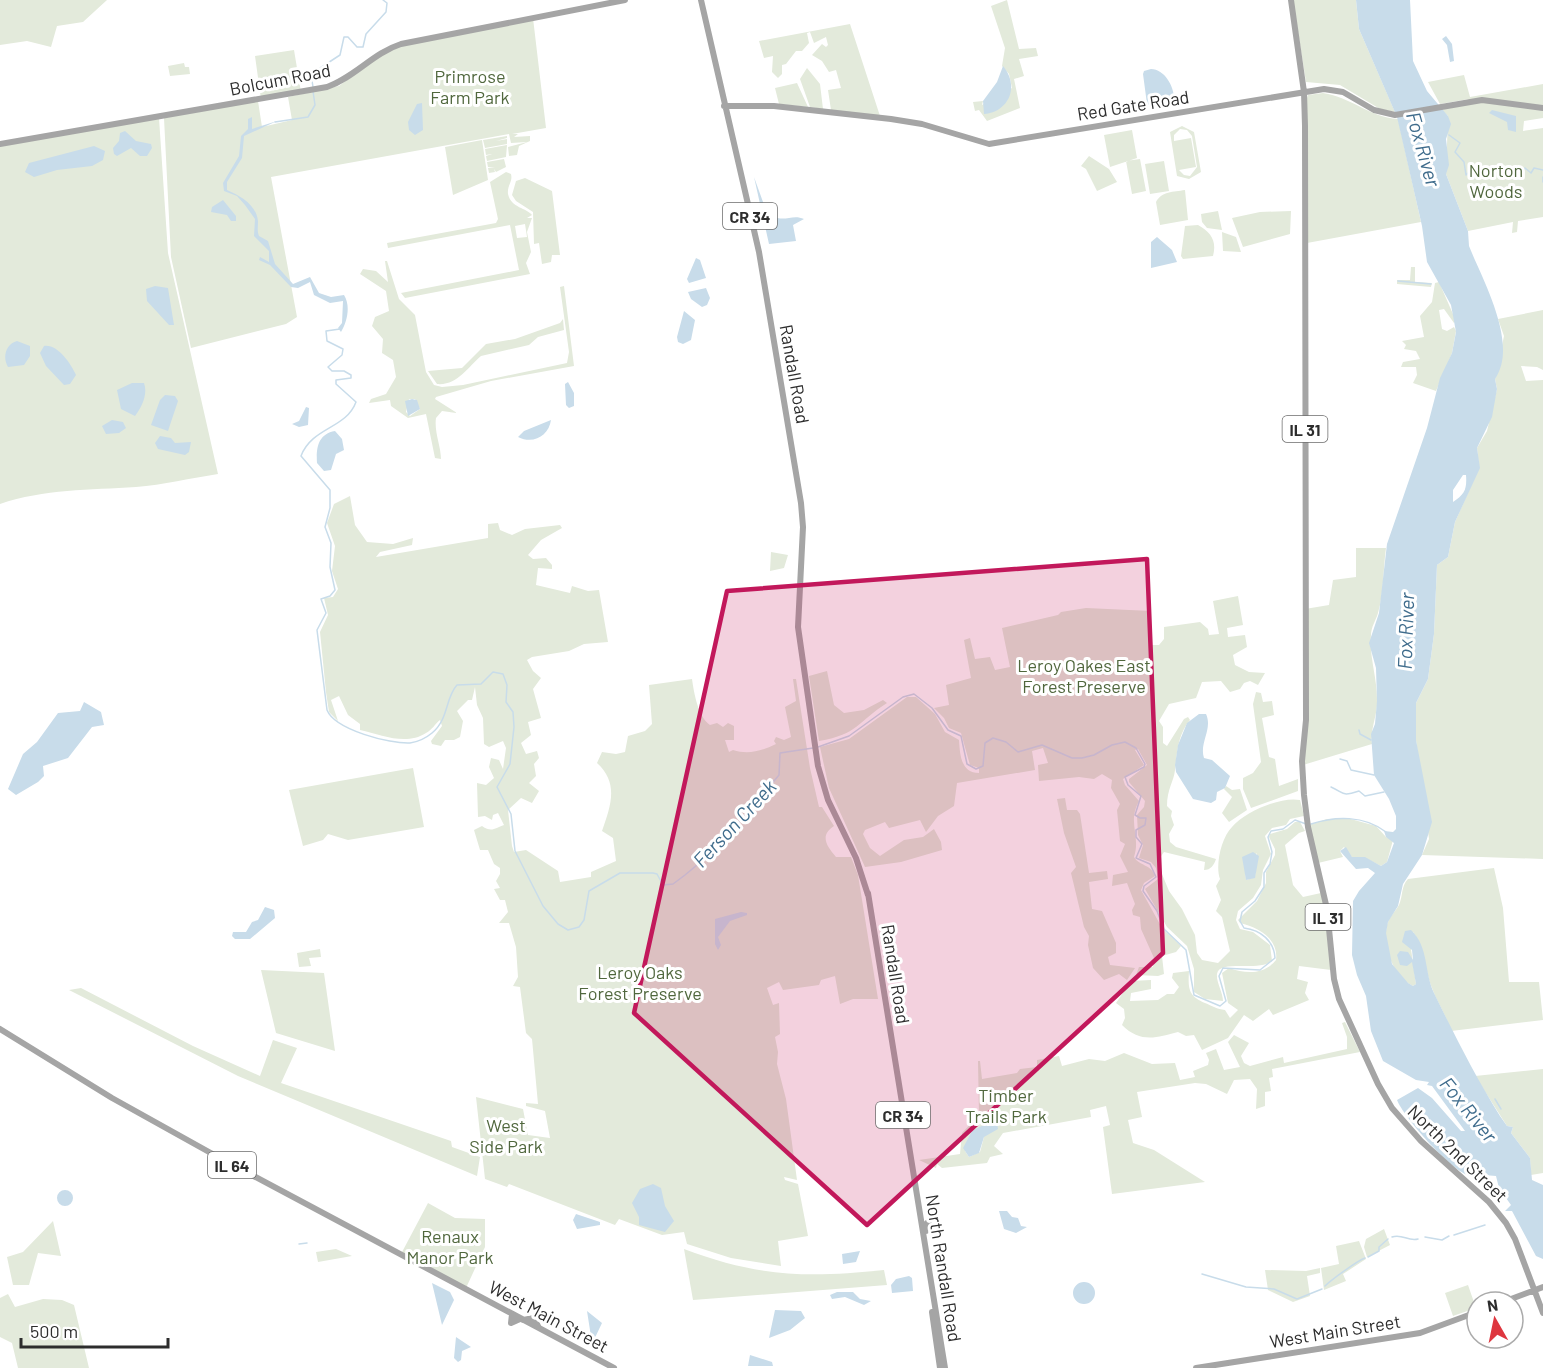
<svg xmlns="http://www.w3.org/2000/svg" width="1543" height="1368" font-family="Barlow,sans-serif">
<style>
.green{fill:#e3eadb;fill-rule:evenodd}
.water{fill:#c8dcea;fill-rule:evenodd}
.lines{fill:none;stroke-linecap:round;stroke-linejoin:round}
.stream{stroke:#c8dcea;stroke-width:1.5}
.major{stroke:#a5a5a5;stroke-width:6}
.marked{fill:#c2185b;fill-opacity:0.2;stroke:#c2185b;stroke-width:4.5;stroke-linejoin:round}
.labels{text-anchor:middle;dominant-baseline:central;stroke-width:6;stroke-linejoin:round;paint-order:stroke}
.shield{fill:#fff;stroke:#6c6c6c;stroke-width:1.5}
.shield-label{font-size:16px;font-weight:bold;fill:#2d2d2d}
.park-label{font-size:18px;fill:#50673d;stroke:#fff}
.street-label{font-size:18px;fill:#2d2d2d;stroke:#fff}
.water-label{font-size:20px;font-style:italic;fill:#3f6c8c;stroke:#fff}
</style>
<rect width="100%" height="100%" fill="#fff"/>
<path class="green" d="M0 0H107L83 22 57 26 51 47 27 41 0 45Z
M1007 0 1019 49 1036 48 1038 56 1019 59 1024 76 1014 79 1020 108 987 121 979 110 975 111 973 102 983 101 982 105 1012 88 1009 74 1002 66 1005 48 991 6Z
M1293 0H1356L1359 29 1395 112 1380 109 1340 85 1306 82Z
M533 18 546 128 512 134H518L514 137 530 136V141L519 146 517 155 509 156 508 147 527 142 511 143 509 134 271 177 297 317 286 324 191 348 171 257 164 118 258 101 262 127 292 120 288 97 339 86 386 49Z
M850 24 880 116 831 110 828 90 841 88 836 70 829 72 822 61 812 55 822 44 826 47 828 45 826 37 814 43 810 32 807 33 809 43 802 51H796L786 64 782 65V74L778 78 772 72 773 56 764 58 759 41Z
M294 50 301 92 261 99 255 56Z
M184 63 185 67H189L190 74 170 76 168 66Z
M807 68 820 84 823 109 810 107 800 79Z
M1464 75 1470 97 1543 84V118L1524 121 1523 131 1543 128V217L1518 221 1517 232 1512 233 1513 222 1468 231 1446 174 1448 116 1442 110 1469 99 1440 104 1428 82Z
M797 83 808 107 779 104 775 88Z
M1323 93C1351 97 1369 117 1398 119L1421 222 1307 243V98L1308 95Z
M159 118 168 253 218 474C191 478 163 485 136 487 90 490 44 489 0 504V145Z
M1182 126 1194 132 1201 172 1189 179 1177 176 1170 132ZM1180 129 1187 130 1192 136 1197 167 1190 176 1184 175 1179 170 1196 167 1191 138 1174 141V135Z
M1132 130 1137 158 1110 167 1104 135Z
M507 136V138L496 141 507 139V144L485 148 483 140Z
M482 140 488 180 453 195 445 147Z
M507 145 506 157 487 161 486 156 492 154 486 155 485 149Z
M1089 156 1109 169 1117 182 1097 191 1086 169 1081 166Z
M504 159 506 167 496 172 494 169 495 172 489 173 488 168 495 167H488L487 162Z
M1140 159 1146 191 1132 194 1126 161Z
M1164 161 1169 191 1150 194 1145 164Z
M506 172 511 174C513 182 507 185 508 194 511 208 527 208 532 215L527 218H532L527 232 531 252 526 263 530 274 405 298 401 293 519 270 510 225 388 248 387 243 496 223 498 219 490 182ZM525 224 527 237 517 238 515 226Z
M525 178 552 191 560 255H552L551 262 542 264 539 243 534 244 533 212 516 201 512 195 516 181Z
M1185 190 1188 220 1160 225 1156 202C1162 191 1173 192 1185 190Z
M1218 211 1222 230 1207 228 1202 222 1201 214Z
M1291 211 1290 234 1243 247 1232 218 1260 212Z
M1198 225C1211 232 1217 241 1213 256L1183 259 1181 256 1185 226Z
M1222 232 1236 237 1241 252 1223 251Z
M385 261H387L399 299 415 315 426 372 434 385 442 387 463 385 567 363 569 352 560 287 564 286 574 366 491 381 436 397 435 399 457 413 442 411 436 418C434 432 441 446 441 459L435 458 426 414 408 418 391 406 390 400 369 403 371 399 386 394 396 377 393 360 382 353 383 339 372 326 375 317 389 311 386 291 360 274 363 269 376 271 388 282ZM409 399H415L420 409 410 416 406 412Z
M1411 267H1415V282L1432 283 1431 287 1397 284V280H1410Z
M1439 282 1456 321 1454 323 1444 309 1439 310 1442 329 1447 331 1454 327 1456 331 1452 353 1436 391 1413 383 1417 375 1416 367H1401L1403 362 1420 359 1416 351 1404 349 1406 345 1402 341 1424 337 1420 316 1432 302 1435 283Z
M1543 310V370L1537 367 1521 366 1526 381 1543 380V859L1422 855 1429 839 1416 740V703L1428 679 1434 634 1437 565 1448 557 1455 522 1479 468 1477 448 1487 431 1497 389 1495 379 1504 336 1498 319Z
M563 319 564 330 538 337 529 345 481 356C468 367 457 386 437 384L428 371 462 368 486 344 515 339 560 323Z
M350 496 355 525 367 542 393 544 413 538 412 545 380 552 376 557 488 538V524L498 523 500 530 512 535 525 529 560 525 562 528 541 540 528 555 533 559 546 558 552 565V569L538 568 536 585 570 593 572 586 588 591 599 590 608 642 584 644 569 651 532 657 527 660 533 671 541 678 533 689 541 718 528 722 531 735 521 743 526 754 537 751 539 758 534 764 536 776 529 783 539 791 532 803 521 798 508 810 512 846 514 852 526 850 558 871 560 882 591 877V872L616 861 613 838 602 831C611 805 619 783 597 763L602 752 616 754 625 752 628 736 645 731 652 724 649 685 692 679C694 693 698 717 710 725L717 723 723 727 728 723 734 726V740H725L729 752 733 750C748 755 762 751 776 744L774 741 776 737 784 740 791 737 785 707 796 701 793 679H796L810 768 819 807H822L834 826C819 836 827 846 836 857H851L858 875 878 999H853L840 1004 835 976 821 980 819 985 783 990 779 982 767 988 773 1005 779 1003 780 1034 775 1037 778 1052 777 1064 786 1099 797 1180 784 1177 785 1180 798 1184 808 1236 778 1241 781 1266 731 1258 687 1244 684 1232 662 1235 619 1219 615 1225 509 1184 507 1187 485 1179 476 1097 523 1109 528 1135 550 1138 545 1111 526 1106V1103L538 1104 532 1039 526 1033 520 987 513 986 518 977 516 947 509 923H499L508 912 505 900H500L494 889 500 888 496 881 500 874V868L494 864 488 850H480L474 830 482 826C492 833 495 828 504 825L498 813 493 815 492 820 485 816 478 817 477 783 486 785 494 778 489 767 491 758 499 760 503 769 506 748 503 741 489 747 484 744 483 718 477 705 475 687 472 700H468L457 711 463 721 460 737 454 740H445L441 746 432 744 431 741 442 726 440 720C435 724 432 730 426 733 406 746 382 735 360 730V724L348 715 339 696 331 700 338 721 329 712 326 692 320 632 328 615 324 598 333 597 338 589 332 571 335 546 327 523 334 504Z
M1356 548H1386C1383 569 1384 593 1378 613 1376 620 1371 627 1371 635 1369 656 1377 677 1377 699 1378 715 1370 728 1372 744L1303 765 1305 609 1329 605 1333 580 1356 577Z
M771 552 788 555 784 568 770 571Z
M1238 596 1243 625 1227 628 1228 637 1245 635 1247 647 1233 655 1235 665 1249 672 1265 673 1258 685 1250 681 1244 683 1240 689 1230 692 1221 681 1202 682 1196 698 1169 704 1159 721 1163 727V743L1167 746 1184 719 1188 717 1190 720C1178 734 1177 752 1175 770 1174 781 1167 789 1167 806L1172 811 1171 816 1174 825 1169 834 1170 842 1176 847 1216 859C1214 865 1211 870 1204 870L1205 862 1164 852 1157 862 1169 891 1182 909 1195 935 1197 953 1202 960 1218 963 1230 951 1222 917 1216 911 1221 900 1216 886 1220 879C1215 866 1221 838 1232 827 1245 812 1281 796 1300 800L1304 816 1290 819 1286 825 1272 828 1265 836 1271 854 1263 870 1261 885 1253 898 1238 911 1236 920 1240 929 1253 932 1270 945 1272 961C1258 972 1219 959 1217 974 1216 982 1223 992 1223 1001L1205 999 1194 992V969L1187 946 1167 927 1145 889 1158 879 1156 868 1151 862 1139 858 1143 845 1138 835 1137 815 1144 807 1145 801 1129 782V779L1147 765 1138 749 1135 750 1144 765 1123 779 1125 785 1139 801C1127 823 1141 835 1134 857 1139 866 1151 864 1155 876L1144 883 1141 890 1162 928 1181 946 1176 952 1162 956 1164 974 1158 976 1136 975 1139 967H1153L1154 958 1141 929 1140 917 1133 915 1132 910 1135 904 1127 883 1112 886 1113 875 1128 872 1120 856 1125 844 1120 841 1117 810 1120 804 1111 788 1112 780 1102 774 1094 779 1079 777 1039 781 1038 765 1048 763 1043 748 1032 751 1035 770 957 783 954 806 938 816 926 832 920 820 889 828 885 822 865 830 863 834 870 848 880 856 904 840 923 837 934 829 941 842 942 850 901 862 865 867 829 788 820 747 849 739 907 697H916L935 714 945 732 959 740C960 755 961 773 979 773V768L970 765 961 733 949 728 944 718 934 708 949 705 946 685 971 678 964 640 970 638 975 659 990 657 995 670 1010 667 1002 628 1058 615 1061 612 1086 608 1151 611 1149 645H1159L1164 639V627L1200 622 1208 629 1209 635 1219 634 1213 601ZM1257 853 1255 877 1246 880 1245 869Z
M827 671 834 705 844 713 864 710 883 700 887 703C857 722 859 734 819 741L809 676Z
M1256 692 1261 693 1263 702 1272 701 1274 715 1262 718 1269 757 1275 759 1279 786 1298 779V791L1251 808 1243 789V778L1253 773 1261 762 1253 704Z
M413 768 424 827 348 840 328 834 323 840 303 846 289 790Z
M1226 786 1232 790 1240 789 1247 810 1229 822 1222 813 1232 797 1224 789Z
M1065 798 1067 810H1077L1080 814 1089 873 1107 871 1108 879 1089 882 1092 909 1102 911 1116 943V953L1108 957 1110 965 1135 968 1127 980 1119 974 1104 980 1093 968 1088 945 1089 936 1084 927 1071 873 1076 867 1064 833 1057 799Z
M1347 818 1376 826 1386 837 1393 840 1387 862 1381 866 1363 857 1357 859 1350 856 1344 847 1340 851 1343 857 1318 863 1309 825 1327 819Z
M1295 822H1300L1305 831 1299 833 1285 845 1293 885 1303 897 1321 893 1327 917 1331 970 1299 966 1297 979 1308 982 1305 993 1309 1000 1273 1015 1269 1009 1253 1021 1244 1015 1228 1038 1202 1050 1194 1035 1186 1036 1178 1032C1156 1038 1140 1043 1122 1025L1125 1018 1124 1009 1116 1003 1131 981 1151 980V989L1131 993 1130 1001 1158 1000 1167 994H1174L1179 987 1172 978 1173 973 1189 971C1188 988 1188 996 1205 1003 1212 1006 1217 1009 1225 1010L1230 1018 1238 1010 1228 1003 1222 973 1229 968C1246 974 1264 975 1276 960 1279 939 1258 927 1240 923L1238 920 1257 901 1266 883V872L1275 855V849L1269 837 1270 834 1287 829Z
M1494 868 1503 908 1509 982H1539L1543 1020 1451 1031C1446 1015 1437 1002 1432 988 1424 968 1426 949 1413 932L1411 949 1416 984 1413 986C1393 977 1382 946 1387 925 1389 917 1395 912 1399 905 1403 896 1401 886 1408 879Z
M320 949 321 957 309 958 311 966 299 967 297 953Z
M261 970 324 973 335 1051 276 1033Z
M81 988 193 1046 260 1076 273 1040 297 1048 281 1083 451 1141 452 1147 480 1157 477 1176 238 1076 69 990Z
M1345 1022 1360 1052 1272 1069 1273 1077 1269 1078 1271 1091 1265 1092V1106L1256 1109 1257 1089 1250 1079 1234 1080 1227 1094 1206 1084 1195 1083 1137 1092 1142 1117 1128 1120 1133 1143 1154 1150 1205 1182 1112 1194 1103 1127 1110 1125 1106 1106 1090 1110 1091 1117 1003 1133 994 1146 1003 1154 990 1157 987 1163 942 1168 937 1164 936 1168 919 1160 960 1154 962 1133 979 1115 978 1061H980L982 1079 1017 1073 1020 1069 1037 1067V1060L1059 1056 1062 1066 1089 1059 1105 1061 1124 1053 1152 1064 1175 1063 1180 1080 1195 1077 1193 1071 1208 1065 1209 1060 1206 1053 1216 1049 1224 1070 1240 1067 1228 1042 1234 1035 1249 1043 1241 1056 1244 1063 1250 1066 1283 1057 1284 1063 1347 1049V1037L1342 1023ZM972 1131 984 1137 980 1152 969 1157 965 1151Z
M1543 1069V1173L1531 1175 1530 1158 1511 1133 1513 1127 1507 1126 1475 1076Z
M428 1203 455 1218 485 1219V1247L466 1288 401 1254Z
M53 1221 61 1256 38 1253 29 1285H13L7 1257 23 1252Z
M1384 1229 1390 1245 1367 1257 1364 1247 1366 1239Z
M1359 1241 1366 1259 1343 1274 1346 1281 1324 1290 1321 1268 1339 1264 1336 1246Z
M336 1249 352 1256 318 1262 316 1252Z
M684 1249C758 1277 807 1278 884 1270L887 1285 693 1300Z
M1320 1268V1273L1307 1276 1310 1296 1293 1302 1268 1290 1265 1270 1306 1271Z
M1468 1285 1476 1308 1453 1316 1445 1293Z
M8 1294 15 1307 43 1299 62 1300 74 1305 89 1368H18L12 1343 0 1337V1298Z"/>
<path class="water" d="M1356 0H1410L1413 61 1427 91 1448 116 1451 124 1446 139 1449 165 1446 174 1468 231 1469 246C1483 281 1519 344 1495 379L1497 389 1492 417 1477 448 1480 468 1455 522 1448 557 1437 565 1434 634 1428 679 1416 703V740L1432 822 1422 855 1403 884 1398 906 1388 922 1386 933 1392 964 1408 983 1413 986 1416 984 1412 962 1407 966 1400 965 1397 955 1400 951 1408 952 1413 960 1412 950 1402 942 1405 931 1411 930C1429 947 1424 972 1434 993 1454 1034 1475 1076 1500 1116L1507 1126 1513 1127 1511 1133 1530 1158 1532 1180 1543 1185V1259L1536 1256 1512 1211H1505L1511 1205 1499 1188 1496 1176C1487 1174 1476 1178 1468 1175 1450 1170 1403 1116 1397 1100L1418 1088 1432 1098 1461 1131H1465L1432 1086 1427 1085 1429 1082 1416 1080 1383 1061 1371 1031 1366 996 1357 975 1352 955 1353 901 1359 891 1375 873 1368 868 1356 869 1340 851 1346 847 1352 857H1365L1381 866 1387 862 1394 843 1386 837 1384 831 1393 832 1396 829V816L1389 799 1374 775 1371 734 1375 724 1377 701 1376 668 1369 643 1379 613 1387 544 1427 428 1440 378 1452 353 1456 332 1451 305 1427 262 1422 226 1397 117 1359 29ZM1463 475H1466C1467 489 1465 494 1453 502V490Z
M1446 36 1452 44 1454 61 1450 62 1447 45 1442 39Z
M1003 66C1020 86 1009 112 984 114L983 101 997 82Z
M1151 69C1165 69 1175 88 1174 100L1150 105 1147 104 1143 74 1144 71Z
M422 103 423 130 415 135 409 130 408 122 417 104Z
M1492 110 1516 116V132L1508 130 1507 122 1489 113Z
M252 117V129L277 121 244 136 242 158 227 182V190C240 196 256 204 258 221 258 227 257 231 259 236L268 241 275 264 293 284 310 277 319 293 331 297 344 295C351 306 347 322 341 332L338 328 342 323 343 301 330 303 314 295 310 282 298 288 291 287 270 265 259 260 260 257 269 262V251L254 236 255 219 245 205 237 196 224 191 223 183 239 156 241 136 248 129V119Z
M125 131 136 141 151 144 152 148 147 156H140L131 148 117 156 114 154 113 148 119 141 120 133Z
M94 146 105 151 103 160 92 166 57 170 34 177 25 172 29 163Z
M754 177 767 213C783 225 791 213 804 219L793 225 796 241 769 244Z
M223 200 236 216V221H231L227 215 211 212 212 207Z
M1157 237 1172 250 1177 262 1151 268V242Z
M696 258 700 260 706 278 689 283 687 279Z
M155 286 168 288 174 325H169L147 301 146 289Z
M706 288 710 298 707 305 702 307 691 299 688 292Z
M684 311 695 320 691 340 683 344 678 342 677 337Z
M17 341 30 346V356L24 365 8 367C2 357 6 344 17 341Z
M44 346C58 344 71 364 76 375L70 384 64 385 46 366 40 353Z
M568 382 574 393V406L569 408 566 405 565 384Z
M132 383H144C148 394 142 407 135 416L121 409 117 390Z
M165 395 175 396 178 401 168 431 151 425 160 400Z
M412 399 417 400 420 409 408 416 405 401Z
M306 407 309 408 308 425 299 427 292 424 299 421Z
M112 420 123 422 126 428 119 433 106 434 102 426Z
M551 420C549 435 534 445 518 437L524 431Z
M335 431 342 439 344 450 336 454 331 470 324 471 317 463C316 448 318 434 335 431Z
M160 436 171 438 175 443 191 442 189 452 185 455 158 449 155 443Z
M84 702 101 712 104 725 92 727 68 758 43 766 44 776 38 782 16 795 8 789 23 754 37 742 58 713 80 711Z
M1199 714H1206C1213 729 1199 743 1204 758L1212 760 1230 776 1225 788 1217 792 1216 800 1211 803 1193 799 1176 772 1175 765 1178 745 1187 723Z
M1253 852 1259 856 1255 878 1246 880 1242 857Z
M265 907 274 910 275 918 250 939H235L232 936 233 932H246L252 922 258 920Z
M741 912 747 913V915L730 921 718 937 721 945 718 950 715 944V919Z
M991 1121 997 1123 998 1129 984 1137 979 1153 969 1157 963 1148 972 1131Z
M653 1184 661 1188 665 1206 674 1221 665 1232 639 1225V1217L632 1203 640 1189Z
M57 1198a8 8 0 1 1 16 0a8 8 0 1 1-16 0Z
M999 1211H1007L1012 1217 1018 1218 1021 1226 1027 1227 1016 1233 1004 1229Z
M576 1214 600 1222V1225L577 1229 573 1220Z
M860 1251 856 1262 843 1264 842 1254Z
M909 1276 912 1278 913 1291 892 1293 891 1285 896 1279Z
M1073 1293a11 11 0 1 1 22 0a11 11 0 1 1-22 0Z
M432 1283 450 1292 454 1300 442 1325Z
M837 1292H853L860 1299 871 1301 864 1305 845 1297 832 1299 830 1295Z
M775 1310 801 1311 805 1318 790 1330 769 1338Z
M587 1311 602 1323 592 1344V1343Z
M456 1337 471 1347 462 1351 461 1360 458 1362 454 1358Z
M750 1355 772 1362 773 1366H748Z"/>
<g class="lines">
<path class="stream" d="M313 87 311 74 340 55 344 37H348L357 47H363L366 34 386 12 387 3 383 0
M275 122 308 117 315 105 313 91
M1449 135 1460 143 1455 152 1464 162 1466 175 1476 165 1484 173 1494 167C1505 182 1504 173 1518 179L1525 168 1531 173 1534 168 1543 170
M1543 177V182
M1398 281 1431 284
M340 329 326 331 327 341 343 349 342 355 328 367 332 371H344L351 375V378L336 380V384L356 402C346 429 312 427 301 456L330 490V508L325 527 331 543 330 567 335 590 330 596 321 599 326 613 317 630 327 710C335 730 390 744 410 743 417 742 426 738 432 733 449 719 445 698 457 685L481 684 493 672 503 674 507 685 506 702 513 712 514 727 510 764 497 787 511 814 515 851 543 906 558 924 568 930 579 927 584 920 589 891 620 873H653L657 874 663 885 673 884 685 875 709 855 719 839 732 831 779 775 780 753 813 748
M1359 730 1360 734 1371 740
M818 747 849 736 903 697 914 694 932 708 948 730 961 736 967 764 976 769 983 766 985 743 993 738 1006 742 1018 752 1042 745 1072 758H1082L1094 755 1112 745 1125 742 1136 748 1145 764 1144 767 1125 777 1128 785 1141 796 1135 815 1140 818H1146L1145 825 1136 830V837L1142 844 1136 858 1150 864 1156 877 1144 886 1143 891 1157 911 1164 929 1186 950 1194 995 1220 1006 1226 1001 1219 976 1223 968 1260 970 1275 958C1274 941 1261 930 1244 928L1240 921 1242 912 1255 901 1264 887V873L1270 864 1272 852 1268 837 1271 831 1283 829 1295 820 1306 824
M1340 759 1347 761 1351 770 1374 775
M1331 787C1345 793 1341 797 1359 791L1365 796 1384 792
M1311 824C1335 816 1364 815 1386 832
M1495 1099 1501 1109
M1454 1235 1485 1225
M1392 1237C1402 1233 1408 1242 1418 1239
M1425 1237 1442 1240 1449 1236
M299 1244 307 1243
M1368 1257 1379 1251V1247L1388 1239
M1202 1274 1246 1287 1274 1289 1297 1299 1322 1289
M1325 1286C1331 1280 1357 1261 1365 1258"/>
<path class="major" d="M701 0 759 252 801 503 803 527 798 627 818 766 828 800 856 858 868 895
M1291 0 1304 92 1305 126 1306 720 1302 761 1304 795 1308 827 1327 909 1334 979 1339 999 1378 1084 1392 1108 1421 1141 1489 1202 1506 1223 1515 1239 1543 1313
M724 106H774L891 119 922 124 989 144 1324 89 1343 92 1374 110 1395 115 1482 100 1543 108
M0 144 327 87C355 77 373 53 401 44L625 0
M868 893 945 1368
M0 1029 112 1098 218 1157 614 1368
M926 1231V1224L932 1218
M1503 1302 1543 1287
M932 1312 940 1368
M512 1314 511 1323 520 1319
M523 1320 534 1318 539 1328
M1196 1368 1420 1333 1477 1312"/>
</g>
<path class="marked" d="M1147 559 1163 953 867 1225 634 1013 727 591Z"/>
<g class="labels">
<g class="shield">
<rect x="723" y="203" width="54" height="26" rx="4.5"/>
<rect x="1282.5" y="416" width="45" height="26" rx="4.5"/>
<rect x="1305.5" y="904" width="45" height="26" rx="4.5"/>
<rect x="876" y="1102" width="54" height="26" rx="4.5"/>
<rect x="208" y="1152" width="48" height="26" rx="4.5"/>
</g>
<g class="shield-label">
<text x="750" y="216">CR 34</text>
<text x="1305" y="429">IL 31</text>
<text x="1328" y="917">IL 31</text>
<text x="903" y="1115">CR 34</text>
<text x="232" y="1165">IL 64</text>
</g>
<g class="park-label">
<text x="470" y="76">Primrose<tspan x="470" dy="21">Farm Park</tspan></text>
<text x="1496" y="170">Norton<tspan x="1496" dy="21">Woods</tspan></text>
<text x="1084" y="665">Leroy Oakes East<tspan x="1084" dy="21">Forest Preserve</tspan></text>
<text x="640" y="972">Leroy Oaks<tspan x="640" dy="21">Forest Preserve</tspan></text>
<text x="1006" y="1095">Timber<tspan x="1006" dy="21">Trails Park</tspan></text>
<text x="506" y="1125">West<tspan x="506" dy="21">Side Park</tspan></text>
<text x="450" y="1236">Renaux<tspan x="450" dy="21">Manor Park</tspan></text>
</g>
<g class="street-label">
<text transform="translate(280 79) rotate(-11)">Bolcum Road</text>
<text transform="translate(1133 105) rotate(-9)">Red Gate Road</text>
<text transform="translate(795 374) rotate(80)">Randall Road</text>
<text transform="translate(896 974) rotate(81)">Randall Road</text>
<text transform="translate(1458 1153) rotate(44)">North 2nd Street</text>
<text transform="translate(944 1268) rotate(81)">North Randall Road</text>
<text transform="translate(549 1316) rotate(28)">West Main Street</text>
<text transform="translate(1335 1331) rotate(-9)">West Main Street</text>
</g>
<g class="water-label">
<text transform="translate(1424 149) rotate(74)">Fox River</text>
<text transform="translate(1405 631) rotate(-88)">Fox River</text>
<text transform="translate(734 823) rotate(-47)">Ferson Creek</text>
<text transform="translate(1469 1109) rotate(51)">Fox River</text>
</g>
</g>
<g transform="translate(1495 1320) rotate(351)"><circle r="28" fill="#ffffff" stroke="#ababab" stroke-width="1.5"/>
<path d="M0-4.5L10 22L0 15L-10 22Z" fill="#de363f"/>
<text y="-9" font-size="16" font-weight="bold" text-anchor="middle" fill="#2d2d2d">N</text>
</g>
<path d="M21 1338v9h147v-9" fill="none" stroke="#2d2d2d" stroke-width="3"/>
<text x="30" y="1338" font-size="18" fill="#2d2d2d" stroke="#ffffff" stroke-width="4.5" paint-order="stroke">500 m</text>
</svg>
